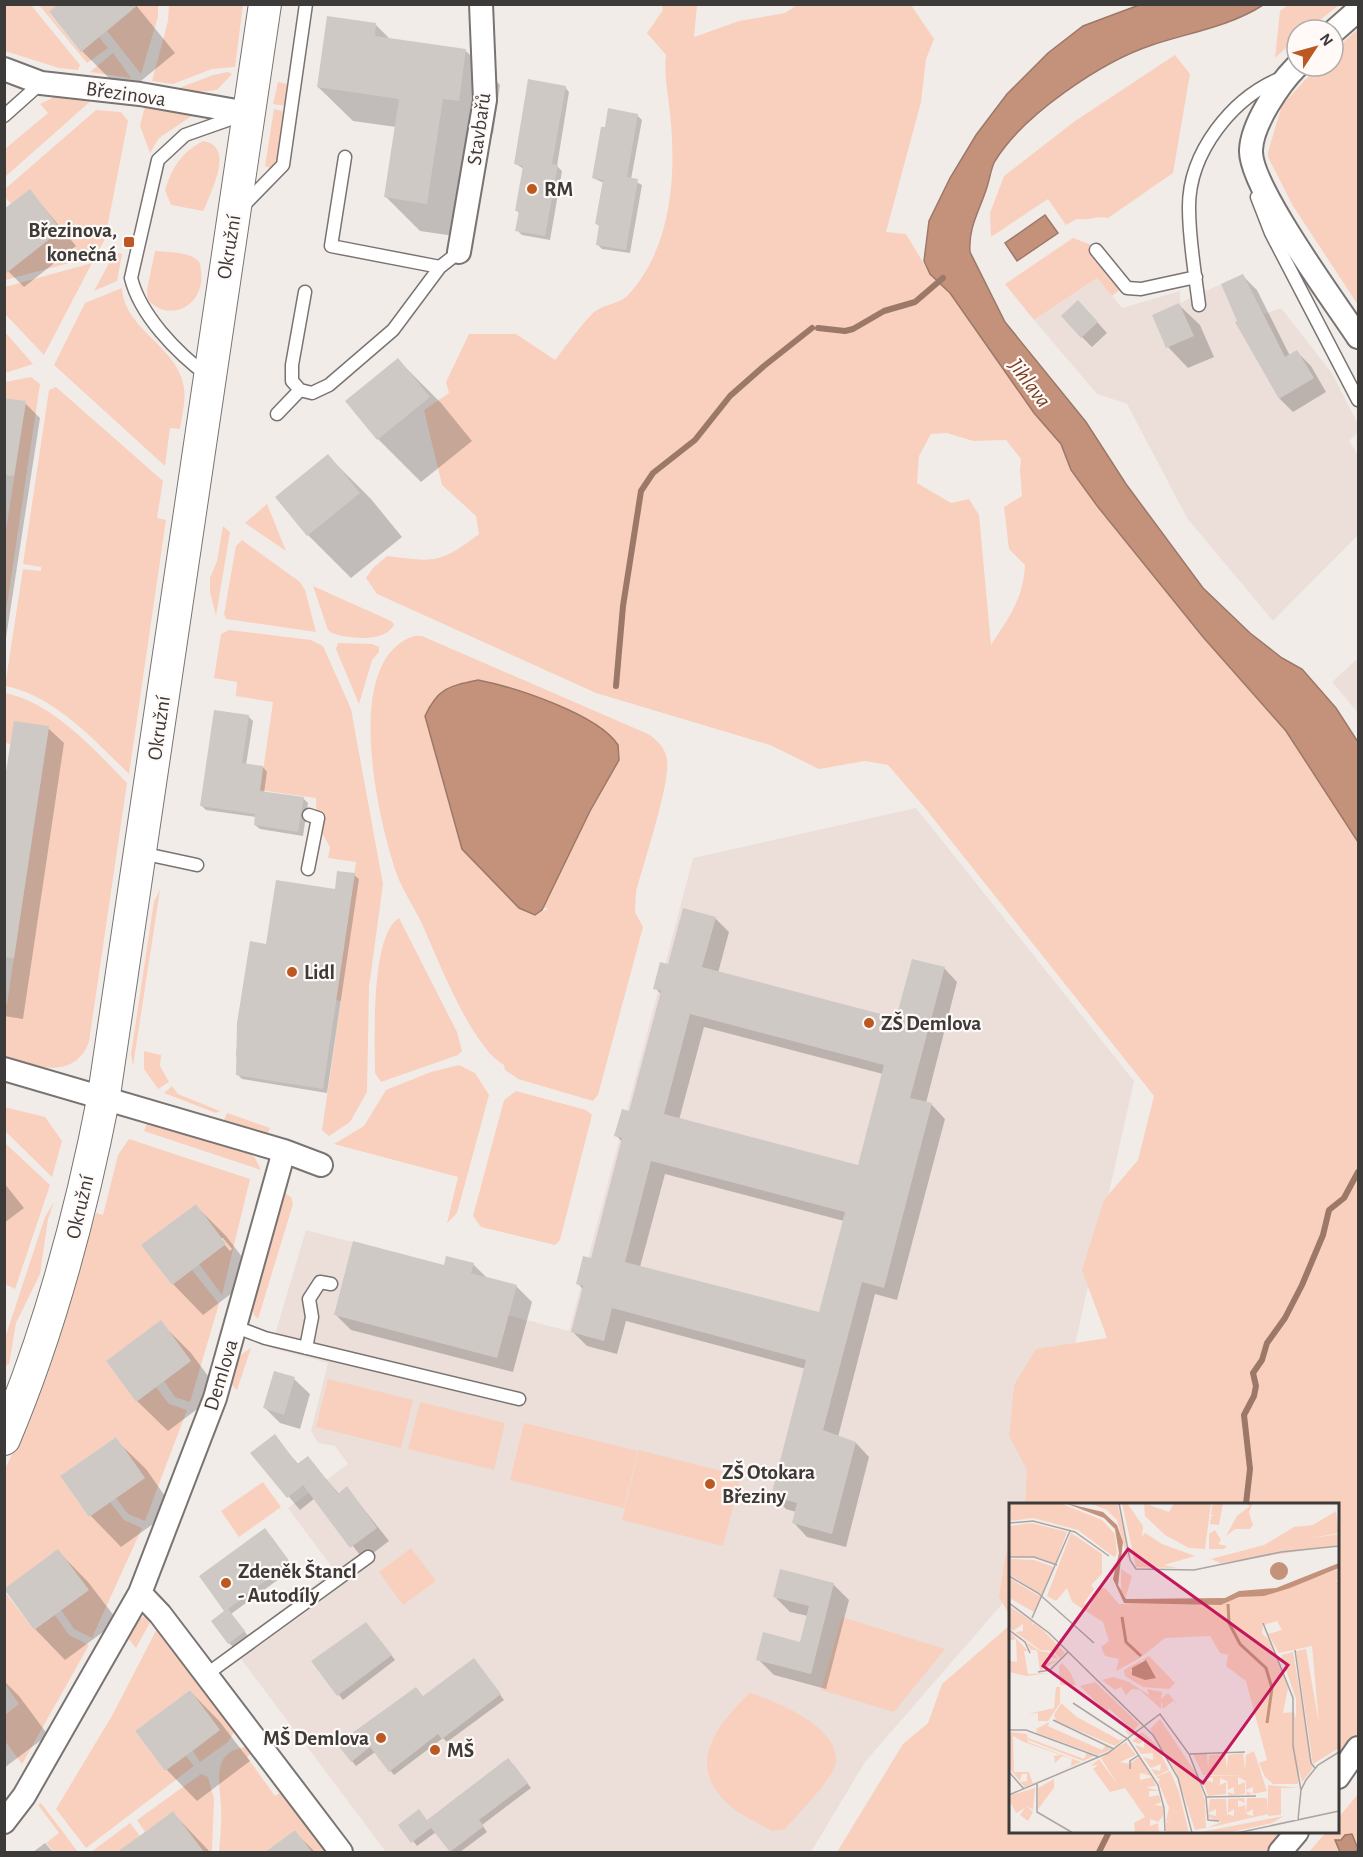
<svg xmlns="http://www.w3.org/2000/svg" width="1363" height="1857" font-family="'Alegreya Sans',sans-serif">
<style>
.built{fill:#ecdfd9}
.green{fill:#f8d0bd;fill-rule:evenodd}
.water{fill:#c4927b;stroke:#9c7868;stroke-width:1.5}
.shadow{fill:#0003;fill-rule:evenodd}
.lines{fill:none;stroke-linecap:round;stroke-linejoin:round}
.stream{stroke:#9c7868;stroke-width:6}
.building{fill:#cfc9c6;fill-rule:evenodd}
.lane-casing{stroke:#797472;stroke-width:15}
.street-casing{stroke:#797472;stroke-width:26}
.secondary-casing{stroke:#797472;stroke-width:34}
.lane{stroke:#fff;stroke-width:12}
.street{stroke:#fff;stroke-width:22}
.secondary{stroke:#fff;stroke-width:32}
.poi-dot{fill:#bc5821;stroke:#fff9f7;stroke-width:2}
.labels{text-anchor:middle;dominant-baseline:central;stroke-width:4.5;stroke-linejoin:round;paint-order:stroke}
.street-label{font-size:21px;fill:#3d3b3a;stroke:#fff9f7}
.poi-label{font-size:21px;font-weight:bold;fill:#3d3b3a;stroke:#fff9f7;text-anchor:start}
.water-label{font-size:22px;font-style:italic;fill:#7c3d1c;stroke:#fff9f7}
.inset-river{fill:none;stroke:#c4927b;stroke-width:3}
.inset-road{fill:none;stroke:#aaa5a3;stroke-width:1.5}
.view{fill:#c2185b;fill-opacity:0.15;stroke:#c2185b;stroke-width:3}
.inset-edge{fill:none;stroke:#3d3b3a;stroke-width:3}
</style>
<rect width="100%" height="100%" fill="#f2ece9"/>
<path class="built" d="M1243 274 1264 314 1281 308 1332 373 1358 424V432L1349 441 1358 455V535L1273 621 1187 518 1127 404 1097 394 1034 320 1097 278 1122 308 1180 291V303Z
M1358 658V713L1332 682Z
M916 808 1134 1081 1064 1394 1054 1504H1010V1595L865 1762 811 1852H386L232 1647 334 1570 288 1508 348 1464 335 1446 318 1443 311 1431 328 1363 271 1348 306 1230 515 1284 507 1315 569 1331 693 858Z"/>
<path class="green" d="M5 4 31 5 80 65 78 70 59 68 5 51Z
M39 5H58L49 13 80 51 99 37 108 48 87 63Z
M130 5H158V17L141 74 107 31 133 9Z
M169 5H243L235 67 212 69 173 84 152 81 168 21Z
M662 5H697L694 37 739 21 785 13 797 5H911L934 39 926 59 921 102 886 232 906 234 930 274 950 293 1034 413 1061 444 1071 470 1098 507 1203 637 1286 731 1358 842V1743L1338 1783V1504H1025L1027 1470 1009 1436 1014 1385 1036 1349 1107 1338 1082 1270 1104 1200 1138 1160 1154 1096 925 808 888 765 865 761 819 769 770 745 596 693 377 594 366 578 373 568 387 556C434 562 440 564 479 534L476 516 442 485 424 410 449 393 446 382 469 334H516L555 360C567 345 579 327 593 313 603 304 621 304 629 294 674 244 677 168 669 105 667 88 664 73 666 55L647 33 663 10ZM947 433 973 441 1006 440 1021 459 1020 471 1022 496 1004 507 1009 549 1025 565C1023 600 1009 617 991 645L979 515 969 499 951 503 917 483 919 456 931 434Z
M1288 5H1339L1307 30H1297V38L1275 58 1280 11Z
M1358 29V305L1293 206 1268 157V152L1282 105 1318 66H1333V51Z
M113 53 131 78 90 72Z
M1175 55 1190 74 1173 173 1108 218C1096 215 1088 221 1077 219L1066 225 1048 199 991 237 990 213 1004 176 1075 121Z
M228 72 232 74 217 90 197 92 174 90 213 75Z
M278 82 288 84 285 106 273 104Z
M58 95 93 99 5 177V149L48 113 40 104Z
M145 106 188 112 193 115 159 138 150 153 140 126Z
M274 109 283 111 276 166 273 169 265 166Z
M96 110 121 112 128 121 105 239 96 256 5 280V209L11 204 5 197V189Z
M203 141C235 146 212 188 205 208L203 211 171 205 165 190C173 166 181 153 203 141Z
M1073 238 1089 244 1122 288 1112 296 1097 278 1034 320 1005 284Z
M155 251C166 252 188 252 196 259 201 262 200 266 201 271 206 303 172 325 148 300L147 290Z
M115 252 122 254 117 281 94 291Z
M92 263 44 355 5 314V287Z
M122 288C124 330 179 347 184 388 186 402 182 415 180 429L170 428 165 466 54 365 85 303Z
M5 332 33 364 5 373Z
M31 377 40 384 4 625 5 536 26 402 5 398V382Z
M56 387 163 481 157 518 166 520 129 774C95 741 54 695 5 686L23 569 41 571V567L23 564 49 390Z
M267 504 286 551 245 523Z
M223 526 230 532 216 616 210 592V578L217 561Z
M242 540 300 582 305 590 316 632 226 619 224 614 236 546Z
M313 586 391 621 394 624C387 643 348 639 332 633L328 630Z
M229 630 311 640 323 646 351 709 383 884 369 987 367 1092 350 1122 329 1136 322 1130 341 1001 336 1000 356 862 328 858 330 847 317 825 316 798 237 787 261 784 273 702 236 696 237 682 214 678 221 634Z
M414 636H422L648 734C657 740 665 747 667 759 671 782 643 865 636 892L635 912 643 927 598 1095 593 1101 518 1079 505 1070 504 1065C473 1048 441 967 426 933 418 912 403 893 396 872 378 819 341 660 414 636ZM444 689 619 760 590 811 543 908H549L535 915Z
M338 643 372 644 379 647V652L372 660 359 704 336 649Z
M5 693C52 702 95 750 127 783L89 1042C74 1081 35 1066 5 1059V1004H7L49 727 11 744 5 743Z
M160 890 133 1066 131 1054 154 901Z
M399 918 457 1032 462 1051 458 1055 381 1082 375 1073C375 1042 370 935 399 918Z
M144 1051 161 1055 160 1066 169 1082 158 1089 144 1069Z
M459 1065 475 1073 489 1095 457 1213 447 1223 458 1177 334 1144 364 1126 386 1090 431 1072Z
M172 1086 178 1094 220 1111 216 1113 164 1093Z
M516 1091 586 1110 592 1115 560 1240 555 1245 481 1227 473 1216 504 1100Z
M4 1107 45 1117 62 1141 52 1177 5 1131Z
M227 1113 270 1128 267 1136 223 1122Z
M147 1123H161L247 1151 255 1158 261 1170 144 1131Z
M129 1139 250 1179 222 1295 199 1264 226 1244 196 1204 142 1245 172 1285 192 1270 219 1304 190 1402 175 1397 164 1381 191 1361 161 1321 106 1361 136 1402 156 1387 169 1404 187 1410 145 1521 128 1514 116 1498 145 1478 116 1437 60 1476 89 1517 110 1502 124 1520 142 1528 92 1638 74 1629 61 1610 89 1590 5 1589V1469L17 1444 57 1341 96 1213 103 1215 118 1155Z
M4 1142 50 1185 15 1289 5 1284Z
M283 1192 291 1197 293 1204 258 1319 254 1315 251 1301Z
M54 1202 48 1219 40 1274 16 1323 9 1364 5 1366V1338L45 1217Z
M251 1348 237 1390C221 1377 237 1355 251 1348Z
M328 1379 413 1400 401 1448 316 1427Z
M420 1402 505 1423 494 1470 408 1449Z
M524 1423 638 1451 624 1508 510 1480Z
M639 1450 741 1476 723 1546 622 1520Z
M263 1482 281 1507 239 1537 221 1511Z
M1010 1544V1616L999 1597 1005 1557Z
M411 1548 436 1581 403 1605 379 1572Z
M4 1591 34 1630 55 1615 69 1635 89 1645 22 1764 5 1741V1715L19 1704 5 1684Z
M146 1615H154L136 1648 126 1636 133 1624Z
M842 1617 945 1649 894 1712 821 1690Z
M162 1619 237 1727 228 1742 200 1762 193 1751 220 1730 190 1690 135 1731 165 1771 186 1756 194 1766 86 1848 56 1809 113 1714Z
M1010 1625V1832H1300L1288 1852H837L903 1744 928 1723 942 1684Z
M750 1693C777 1701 849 1732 834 1768 827 1785 798 1814 785 1829L772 1831C758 1823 740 1815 728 1804 685 1765 717 1724 750 1693Z
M254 1746 259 1748 247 1757 275 1796 288 1788 336 1852H312L295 1830 265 1852H219C220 1838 222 1824 221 1809 220 1779 209 1748 254 1746Z
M201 1774 208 1777 214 1799 212 1852H202L173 1811 145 1832 137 1820Z
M1358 1794V1852H1309L1326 1832H1338V1818Z
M41 1803 78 1852H54L46 1843 59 1833 38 1805Z
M130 1823 140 1836 119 1852H91Z"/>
<path class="water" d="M1139 5H1263C1231 26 1188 33 1152 45 1101 62 1023 115 995 161 991 168 990 178 987 187 980 210 968 227 970 252L1005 322 1086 422 1126 484 1203 588 1250 633 1282 658 1302 669 1336 708 1358 742V842L1286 731 1203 637 1098 507 1071 470 1061 444 1034 413 950 293 930 274 924 261 929 221 950 178 976 135 1007 94 1048 53 1083 26Z
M1045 215 1058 233 1017 261 1005 243Z
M478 680C514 687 598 714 618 745L619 760 590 811 542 910 535 915 519 908 462 849 425 716C438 688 449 686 478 680Z
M1352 1834 1358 1849 1355 1852H1340L1335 1840H1341L1345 1835Z"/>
<path class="shadow" d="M135 4 175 53 125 94 82 51Z
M376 25 391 40 466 51 500 85 493 134 477 132 461 237 420 231 386 197 396 127 353 121 318 87Z
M565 87 569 92 557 166 562 171 550 240 522 235 517 230 520 214 516 210 524 169 516 164Z
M637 115 642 120 631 179 642 185 630 253 602 249 597 244 600 227 597 224 604 183 593 178Z
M30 191 76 246 24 287 4 267Z
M1243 276 1257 290 1290 356 1297 352 1311 366 1326 392 1293 412 1280 399Z
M1179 305 1200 325 1214 357 1188 368 1168 347Z
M1088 312 1107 333 1092 347 1082 337Z
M398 360 441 403 472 441 421 482 378 439 347 401Z
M4 399 25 403 40 418 4 651Z
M328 456 371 499 402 537 351 578 308 535 277 497Z
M248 716 253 721 246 765 263 767 267 772 264 793 303 798 308 803 303 836 260 829 255 825 256 817 206 810 201 805Z
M48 728 64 743 23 1019 4 1016V796Z
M354 875 359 879 327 1093 242 1079 237 1074 239 1058 236 1055 251 942 268 946Z
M715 918 729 932 718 973 897 1020 944 968 957 982 926 1103 932 1105 945 1119 897 1300 875 1294 838 1437 856 1443 869 1457 846 1547 807 1537 794 1523 796 1512 786 1509 772 1495 806 1369 626 1321 617 1354 587 1346 573 1332 584 1290 577 1283 592 1260 623 1142 616 1136 631 1113 662 995 655 988 669 965ZM704 1027 883 1074 859 1167 679 1120ZM665 1174 844 1221 820 1314 640 1267Z
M4 1183 24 1208 4 1223Z
M196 1206 226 1236 256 1275 203 1315 173 1284ZM219 1238H223L232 1249 230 1251Z
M473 1264 487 1278 516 1286 532 1302 513 1372 351 1330 335 1314Z
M160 1322 191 1353 220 1392 168 1431 137 1401 108 1362Z
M294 1379 310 1394 300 1429 280 1423 265 1408Z
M274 1436 299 1465 308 1458 339 1494 347 1488 389 1541 364 1560 315 1498 300 1510 252 1453Z
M115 1439 146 1469 174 1509 121 1547 91 1516 62 1477Z
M270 1535 294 1568 231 1614 248 1636 234 1648 229 1643 226 1611Z
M58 1551 88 1582 118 1621 65 1660 35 1629 6 1590Z
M781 1571 834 1585 849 1600 826 1689 774 1675 758 1659 801 1644 808 1616 790 1612 774 1596Z
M371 1629 395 1660 343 1700 313 1662Z
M478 1665 504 1700 447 1742 443 1738 394 1775 375 1752 356 1766 352 1761 424 1698Z
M4 1681 19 1696 48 1735 4 1768Z
M190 1691 220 1722 250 1761 197 1801 167 1770 137 1731Z
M513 1764 531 1788 482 1825 487 1832 460 1852H452L436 1832 417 1846 400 1825 427 1821Z
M173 1813 210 1852H120Z
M295 1832 315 1852H268Z
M45 1843 53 1852H33Z"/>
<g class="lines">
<path class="stream" d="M818 328 845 331 853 329 884 311 915 302 943 278
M616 686 623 606 641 491 653 473 695 440 730 396 764 366 812 328
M1246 1504 1250 1469 1244 1415 1254 1396 1256 1386 1253 1373 1262 1360 1267 1343 1285 1318 1302 1285 1323 1235 1329 1210 1344 1198 1358 1172
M1099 1852 1109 1832"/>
</g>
<path class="building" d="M58 4H139L81 52 49 12Z
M327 16 376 23 375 36 466 49 459 101 443 99 427 204 384 197 399 99 317 87Z
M528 79 566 86 552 164 558 165 545 236 515 231 519 211H515L523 166 514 164Z
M608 108 638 114 627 177 638 179 626 250 596 245 599 225 595 224 603 180 592 178 601 127H605Z
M30 189 61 230 4 275V209Z
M1243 274 1285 357 1297 350 1314 378 1279 399 1235 322 1237 321 1221 284Z
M1078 300 1098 322 1081 338 1061 316Z
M1179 303 1194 336 1166 348 1152 315Z
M398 358 430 397 377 440 345 401Z
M4 398 26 401 14 476 4 475Z
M328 454 360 493 307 536 275 497Z
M214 710 249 715 242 763 263 766 260 791 304 797 298 832 254 825 255 814 200 806Z
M14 721 49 726 14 958 4 957V784Z
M337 871 355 873 323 1089 236 1075 237 1023 250 941 266 944 276 880 335 889Z
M683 908 716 917 702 967 896 1018 912 959 945 967 910 1098 932 1103 884 1288 862 1282 823 1430 856 1442 832 1534 792 1523 797 1503 771 1496 806 1360 612 1308 604 1341 571 1332 583 1286 576 1284 583 1256 591 1258 622 1138 614 1136 622 1109 629 1111 661 991 653 989 660 962 668 964ZM690 1014 884 1065 858 1165 664 1114ZM651 1161 845 1212 819 1312 625 1262Z
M196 1204 226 1244 172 1285 141 1245Z
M353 1241 444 1265 446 1256 474 1263 471 1273 517 1285 497 1358 334 1315Z
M161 1320 191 1361 136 1402 106 1361Z
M274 1371 295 1377 284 1415 263 1408Z
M275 1434 297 1464 308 1456 338 1494 347 1486 377 1528 350 1548 303 1485 287 1498 250 1453Z
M116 1437 145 1478 89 1517 60 1476Z
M265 1528 290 1562 228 1609 245 1631 228 1644 211 1621 224 1611 199 1576Z
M58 1549 89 1590 34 1630 4 1589Z
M780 1569 834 1583 811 1674 756 1660 763 1632 800 1642 809 1606 773 1597Z
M366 1622 392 1655 337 1696 311 1661Z
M474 1658 501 1694 442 1739 438 1734 389 1772 370 1747 351 1762 337 1744 416 1687 423 1696Z
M190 1690 220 1730 165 1771 135 1731Z
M508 1758 528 1783 479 1820 484 1826 450 1852 431 1828 411 1843 398 1825 419 1809 427 1820Z
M173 1811 204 1852H117L145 1832Z
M295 1830 312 1852H265Z"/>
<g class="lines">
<defs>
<path id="lane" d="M4 116 41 83
M345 157 331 246 440 267
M1257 197 1271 233 1358 400
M242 207 283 165 306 4
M1096 250 1127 288 1141 289 1196 277
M305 292 292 365V381L300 390 312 393 329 385 393 330 440 267 459 252
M1199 305C1195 273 1189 240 1189 209 1188 153 1232 98 1281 78
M208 376C177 353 140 315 131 278L158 160 185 135 239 116
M277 414 300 390
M141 853 197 865
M308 869 318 818 309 815
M236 1327 265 1338 519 1399
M306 1348 312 1317 309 1299 320 1282 331 1284
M207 1674 368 1557"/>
<path id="street" d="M1333 32 1358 10
M1297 66C1279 84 1252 124 1251 150 1249 186 1335 302 1358 337
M4 69 41 83 140 94 248 113
M459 252 485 100 481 4
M4 1069 284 1151 215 1398 140 1593 24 1796 4 1822
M284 1151 321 1165
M140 1593 160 1614 341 1852
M1338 1777 1358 1748
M1280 1852 1297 1832"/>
<path id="secondary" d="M4 1439C51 1328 81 1214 104 1095L265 4"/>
</defs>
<use href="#lane" class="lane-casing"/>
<use href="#street" class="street-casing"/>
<use href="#secondary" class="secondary-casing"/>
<use href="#lane" class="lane"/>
<use href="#street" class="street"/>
<use href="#secondary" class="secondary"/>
</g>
<g class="poi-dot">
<circle cx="532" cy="189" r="6"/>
<rect x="123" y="236" width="12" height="12" rx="3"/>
<circle cx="292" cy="972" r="6"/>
<circle cx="869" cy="1023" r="6"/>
<circle cx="710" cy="1484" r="6"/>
<circle cx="226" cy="1583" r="6"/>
<circle cx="381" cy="1738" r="6"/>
<circle cx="435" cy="1750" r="6"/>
</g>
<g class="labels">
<g class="street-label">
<text transform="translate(126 94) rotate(8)">Březinova</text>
<text transform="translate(479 129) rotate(-82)">Stavbařů</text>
<text transform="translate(229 247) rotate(-81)">Okružní</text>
<text transform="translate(159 728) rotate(-82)">Okružní</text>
<text transform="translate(80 1207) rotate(-77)">Okružní</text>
<text transform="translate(221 1375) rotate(-73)">Demlova</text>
</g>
<g class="poi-label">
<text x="544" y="189">RM</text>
<text x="117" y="230" text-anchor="end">Březinova,<tspan x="117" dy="24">konečná</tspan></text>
<text x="304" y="972">Lidl</text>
<text x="881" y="1023">ZŠ Demlova</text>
<text x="722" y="1472">ZŠ Otokara<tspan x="722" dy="24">Březiny</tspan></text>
<text x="238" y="1571">Zdeněk Štancl<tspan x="238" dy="24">- Autodíly</tspan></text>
<text x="369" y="1738" text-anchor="end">MŠ Demlova</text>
<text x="447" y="1750">MŠ</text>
</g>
<g class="water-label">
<text transform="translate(1030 383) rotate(53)">Jihlava</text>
</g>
</g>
<g transform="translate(1009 1503)">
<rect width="330" height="330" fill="#f2ece9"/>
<path d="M0 0H51L93 17 106 31 108 51 105 54 69 27 24 15 0 18ZM80 0H108L118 38 119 57 108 17 98 7ZM113 0H118L134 23 133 34 136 30 153 41 186 53 155 62 168 65 127 64ZM135 0 160 9 165 0H202L196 46 180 45 156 32 136 13ZM214 0 210 22 201 21 202 13H207L202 12 203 2ZM235 0H244L240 9 244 22 241 26H226L217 33 228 13 241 3ZM327 8 330 30 297 36 330 31V42L211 60 202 56 255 42 285 24 304 22ZM23 20 58 29 46 61 31 55 0 53V23ZM206 27 212 37 209 41 218 43 215 46H200V31ZM62 30 93 51V71L82 82 85 86 75 100 80 106 89 85H96L110 101 178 98 212 102 230 94 261 91 330 66V77L325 78 330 79V245L304 261 287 148 297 146 310 221 303 143 270 150 259 131 273 127 268 118 254 122 253 130 260 137 279 185 274 210 285 209 287 216V196L272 152 284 149 304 265 293 279 290 267 289 281H264L256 274 250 260 258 257 237 178 217 163 219 152 211 150 201 133 156 135 131 155 107 168 110 156 96 153 92 144 100 138 94 119 63 99 58 85 47 98 38 93ZM0 56 25 57 45 64 33 92 0 71ZM112 66 123 73 117 93 112 88ZM0 75 32 94 25 109 0 95ZM0 103 24 119 22 123 25 120 35 128 56 150 51 155 44 148 31 147 6 129 14 128V121L4 128 0 124ZM2 130 19 148H15L19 171 42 170 17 173 0 169 1 158 8 159 7 136 0 138ZM17 139 31 148 44 150 49 156 38 153V160L49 157 31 168 28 147H22ZM140 153 166 180 160 186 134 184 116 173 115 167ZM134 157 138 158 146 175 121 168ZM53 160 61 169 67 182H51L50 163ZM104 174 120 179 140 192 138 186 153 189 152 196 159 190 168 201 164 198 154 206 152 198V206L131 187 123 186 117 192 112 184 106 187 93 177ZM86 179 130 221 121 233 116 228 121 225 104 209 100 205 98 210 71 183ZM47 184H51V200L39 218H29V210L19 211 45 205ZM52 200 68 214 110 237 115 236 106 243 47 218 45 212ZM151 216 188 272 196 298 197 325 186 327 167 269 141 226ZM40 219 39 223 50 228 93 247 97 242 102 247 89 252 28 230 27 226ZM0 229 18 231 19 239 72 259 45 271 62 263 63 256 53 253 46 260 45 253 52 252 15 239 4 233 5 269H20L24 281 44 272 16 284 11 279 18 278V271H13L11 278 0 265ZM133 229 146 240 160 267 147 273 142 266 151 268 152 261 142 265 134 254 144 257V250L132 251 147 243 132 251 126 242 135 245V238L130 241 123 238ZM21 231 19 235 75 256 78 249 85 253 74 258 19 237ZM117 239 127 252 111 259 120 261 130 254 142 273 131 270V277L143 274 147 283 137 284 150 288H140V294L150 292 152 299 145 302 154 303V313L149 319 141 316V323L149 320 150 330H126L125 320 136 314 116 285 101 289 84 266 89 262 82 263 90 256 109 282 92 255ZM245 248 258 288 238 292 237 288 244 291V284L237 287V278L229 274V282L236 279V291L221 293 219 291V289L225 291V284L219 287 218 278 211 275V282L217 279V291L199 293 193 277 204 279V275L192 273 237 272H194L184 251H198L199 266 200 252 216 251 218 266 219 252 234 250 236 266 237 252ZM161 268 170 289 180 330H157V319H162L157 318 160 305 149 278 152 277 147 274ZM45 276V285L29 306V285ZM259 282 290 285H272V312L259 313ZM26 285 24 307 17 302 24 309 19 318 11 312 16 305 7 310 0 297 3 292ZM235 295 236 300 229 297V304L236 302 237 311 244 313V306L237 310 238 295H258L259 311 198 325 212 319 199 314V311L207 313V306L199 310 201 296H217L218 311 225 313V306L219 310V296ZM275 313 263 320 219 330H187Z" fill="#f8d0bd" fill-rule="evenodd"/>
<path d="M56 0 94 9 108 22 114 39 109 82 117 96 216 95 230 88 267 85 330 60V65L281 85 255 93 230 94 212 102 115 100 104 76 110 50 106 26 95 15ZM261 68a9 9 0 1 1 18 0a9 9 0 1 1-18 0ZM137 157 147 175 136 177 123 172V165Z" fill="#c4927b"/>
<path class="inset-river" d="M219 101 220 120 231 141 257 165 263 185 258 220M113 114 117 139 132 153"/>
<path class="inset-road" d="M110 0 121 57 127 66 185 67 272 49 330 43M0 20 24 18 66 29 100 53M0 54H25L48 62M0 73 29 90 85 140M0 100 40 130 144 232 169 275 183 330M23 115 61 28M254 120 284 195V243L292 287M0 127 16 139 21 150M286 147 302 260 306 265M29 169 41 167 59 149M64 200 119 236 149 282 155 305 156 328M44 217 105 246M1 227H17L90 254M180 251 236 249M121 266V258L130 252M0 269 15 286M28 281V309L64 330M0 292 99 250 151 211 180 251 197 294 199 317 210 318M197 294 247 293M289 317 292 287 297 277 309 262 330 249M228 330 330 308"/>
<path class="view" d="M119 46 279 162 194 280 34 163Z"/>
<rect width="330" height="330" class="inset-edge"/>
</g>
<rect width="1363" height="1857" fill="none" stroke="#3d3b3a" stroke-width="12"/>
<g transform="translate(1315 48) rotate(54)"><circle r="28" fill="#fff9f7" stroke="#b1adab" stroke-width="1.5"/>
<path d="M0-4.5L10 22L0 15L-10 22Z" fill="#bc5821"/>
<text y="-9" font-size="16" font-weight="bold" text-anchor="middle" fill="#3d3b3a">N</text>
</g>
</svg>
